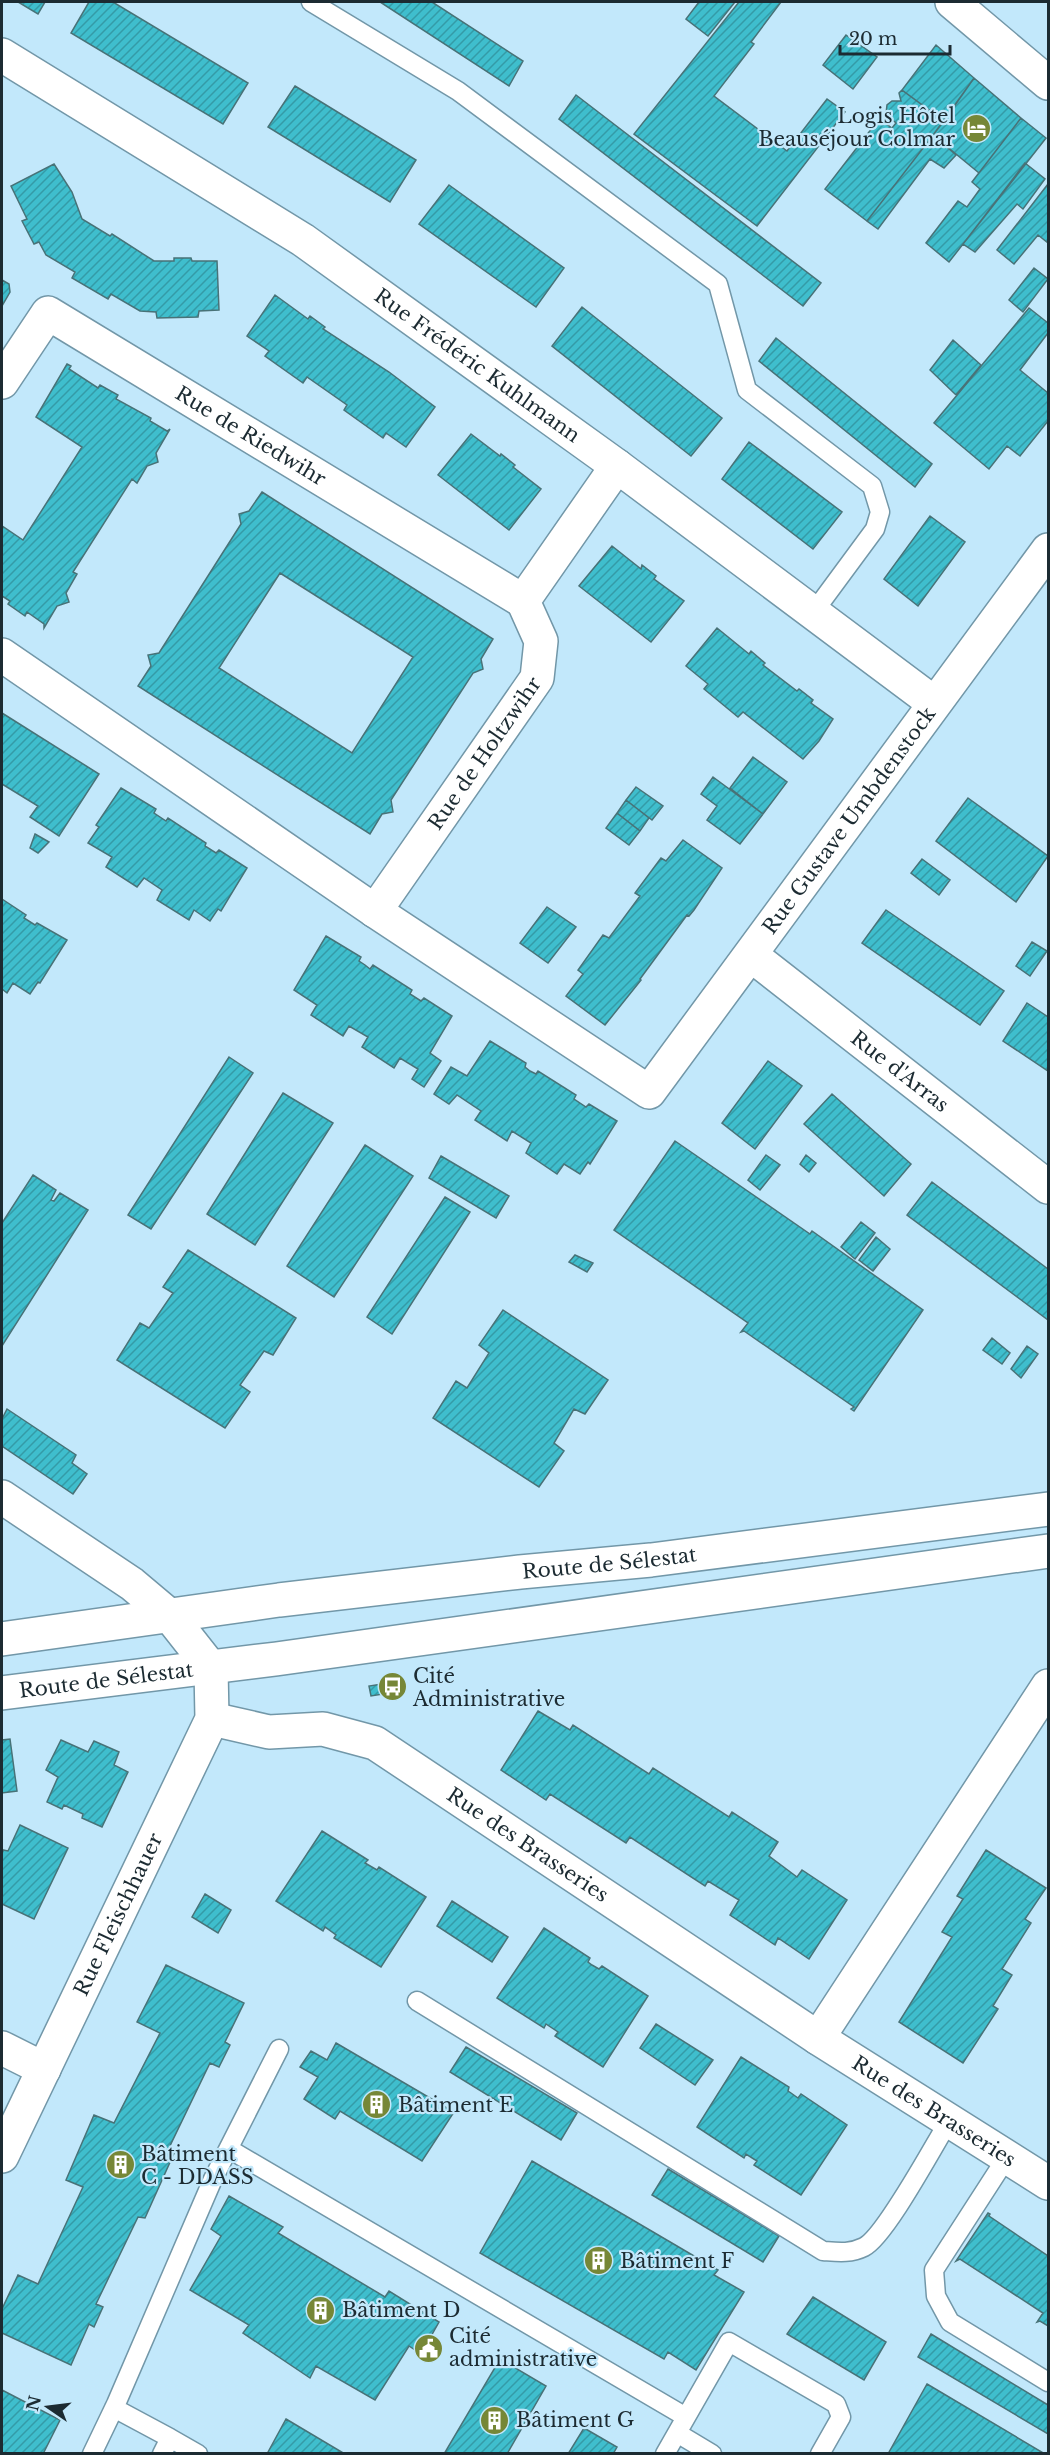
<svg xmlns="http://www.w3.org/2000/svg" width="1050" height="2455" font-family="'Libre Baskerville',serif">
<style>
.building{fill:url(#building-hatch);stroke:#487277;stroke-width:1.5;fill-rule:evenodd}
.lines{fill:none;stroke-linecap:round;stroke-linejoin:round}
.service-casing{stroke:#7297a8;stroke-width:21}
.minor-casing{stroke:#7297a8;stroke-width:36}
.tertiary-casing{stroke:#7297a8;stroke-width:36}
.secondary-casing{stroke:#7297a8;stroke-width:36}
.service{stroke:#fff;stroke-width:18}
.minor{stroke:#fff;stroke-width:33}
.tertiary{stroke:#fff;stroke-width:33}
.secondary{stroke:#fff;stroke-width:33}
.labels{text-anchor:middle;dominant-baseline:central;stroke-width:4.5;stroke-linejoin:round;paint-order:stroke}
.poi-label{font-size:20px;fill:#1c2b32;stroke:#c2e8fb;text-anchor:start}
.street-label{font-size:20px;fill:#1c2b32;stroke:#c2e8fb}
</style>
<defs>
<pattern id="building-hatch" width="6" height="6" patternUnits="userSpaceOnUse" patternTransform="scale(1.5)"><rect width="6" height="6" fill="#3fbecd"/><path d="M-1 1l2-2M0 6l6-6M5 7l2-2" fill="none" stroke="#349ba7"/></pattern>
</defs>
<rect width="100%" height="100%" fill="#c2e8fb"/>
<path class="building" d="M18 2H45L38 14Z
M89 2H113L248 83 223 124 71 33Z
M380 2H432L523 61 509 86Z
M699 2H735L708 36 686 19Z
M739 2H781L751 42 754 44 714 96 787 151 827 99 845 112 757 226 634 134Z
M846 35 877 57 853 89 823 65Z
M936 45 974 78 944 121 902 90Z
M974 78 1021 118 979 173 933 135Z
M295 86 416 160 390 202 268 127Z
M902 90 944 121 867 221 825 189 879 119 892 128 896 123 886 114 887 105 892 101H901L899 93Z
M576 95 821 283 803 306 559 119Z
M1021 118 1046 138 949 262 926 243 958 201 967 207 980 189 972 182Z
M933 135 956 155 944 168 930 159 878 229 867 221Z
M1025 163 1045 179 1023 209 1017 204 975 252 963 244Z
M54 164 72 192 82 219 110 236 112 234 154 261H174V258H191L192 261H217L219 310 199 311 198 317 157 318 156 312 140 311 111 294 108 299 72 278 75 272 46 255 39 242 34 244 22 221 27 219 11 186Z
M1048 184V243L1038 235 1014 264 997 250Z
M449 185 564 268 536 307 419 224Z
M1034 268 1048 279 1023 312 1009 300Z
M2 280 9 284 10 292 2 306Z
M275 295 308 319 310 316 325 327 323 329 389 372 435 407 406 447 386 433 383 438 344 410 347 405 307 377 303 383 265 356 269 351 247 336Z
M582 307 722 418 691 456 552 346Z
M1029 308 1048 323V333L1020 370 1048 393V421L1020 456 1007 446 989 469 934 423Z
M776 338 932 464 915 487 759 361Z
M953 340 981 365 956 395 930 370Z
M67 364 71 366 69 369 98 388 100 385 118 395 116 399 151 418 150 421 167 431 170 429 156 453 158 462 147 466 137 483 132 479 73 572 77 574 66 593 69 602 57 606 44 628V624L27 612 25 616 8 604 10 601 2 596V526L23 540 82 447 36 417Z
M471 434 500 456 501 454 515 465 513 467 541 489 509 530 438 475Z
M749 442 842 512 813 549 722 479Z
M262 492 493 639 481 659 483 669 473 673 391 800 393 812 382 814 370 834 138 686 151 666 148 655 159 653 241 524 239 514 249 511ZM280 573 413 657 352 753 219 668Z
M930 516 965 542 918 606 884 579Z
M612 546 641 569 642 565 656 576 654 579 684 601 651 642 579 586Z
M717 628 749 654 751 651 765 663 763 665 797 691 799 689 813 700 811 703 833 719 819 741 803 759 743 712 738 717 704 689 708 684 686 666Z
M2 713 99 774 59 836 30 817 38 806 2 784Z
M753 757 787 782 763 814 730 788Z
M713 777 763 814 740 844 707 820 717 806 701 794Z
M636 787 663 806 652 820 626 800Z
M121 788 156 809 154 813 166 821 168 818 206 843 205 846 216 853 219 850 247 868 221 911 218 909 210 921 194 910 189 920 157 900 162 890 144 878 137 887 106 867 112 857 88 843 99 827 96 825Z
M968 798 1048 856 1016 902 936 841Z
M626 800 649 818 640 831 617 813Z
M617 813 640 831 629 845 606 828Z
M35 834 49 842 38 853 30 848Z
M683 840 722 868 694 910 689 916 687 915 640 979 641 980 605 1025 566 996 583 974 578 970 603 935 609 938 640 896 635 893 661 858 666 861Z
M922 859 950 880 939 895 911 873Z
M2 899 26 915 24 918 35 925 37 923 67 940 40 983 38 982 30 994 13 983 7 993 2 989Z
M547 907 576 927 548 963 520 943Z
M886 910 1004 991 980 1025 862 943Z
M326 936 361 957 359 961 365 965 370 969 373 965 412 990 410 994 421 1001 424 998 452 1016 430 1053 441 1061 424 1087 412 1079 418 1069 400 1058 394 1068 362 1047 368 1037 349 1026 343 1036 311 1015 317 1005 294 990Z
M1032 942 1047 951 1030 976 1016 966Z
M1027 1003 1048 1017V1071L1003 1041Z
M490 1041 526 1063 525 1067 530 1071 536 1074 538 1071 576 1095 574 1099 586 1107 589 1104 617 1121 590 1164 588 1162 580 1174 564 1164 557 1174 526 1153 531 1143 512 1131 507 1141 475 1120 481 1111 457 1095 449 1104 434 1094 451 1067 467 1076Z
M229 1057 253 1073 151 1229 128 1215Z
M768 1061 802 1086 755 1149 722 1123Z
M283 1093 333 1123 255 1245 207 1214Z
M832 1094 911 1164 884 1196 804 1124Z
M675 1141 810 1234 812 1231 923 1310 854 1411 851 1409 854 1407 744 1331 741 1332 748 1323 614 1230Z
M365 1145 413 1176 334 1297 287 1266Z
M766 1155 780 1165 760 1190 748 1180Z
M806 1155 816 1163 809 1172 800 1164Z
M441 1156 509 1196 496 1218 429 1178Z
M33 1175 56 1190 51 1200 54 1201 60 1193 88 1210 2 1346V1223Z
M932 1182 1048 1269V1320L907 1215Z
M445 1197 470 1212 392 1334 367 1317Z
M861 1222 875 1233 855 1259 841 1247Z
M876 1237 890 1249 873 1271 859 1260Z
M188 1250 296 1318 273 1355 264 1351 240 1385 250 1392 225 1428 117 1360 140 1323 149 1328 173 1293 163 1287Z
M575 1255 593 1263 587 1272 569 1262Z
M503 1310 608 1380 585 1414 574 1409 554 1443 564 1451 539 1487 433 1418 456 1381 467 1388 489 1353 479 1345Z
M992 1338 1010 1353 1002 1364 983 1350Z
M1027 1346 1038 1354 1021 1378 1011 1369Z
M7 1409 76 1455 72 1463 87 1474 73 1494 2 1446V1419Z
M394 1682 396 1692 371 1696 369 1686Z
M538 1711 570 1730 573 1725 649 1774 653 1768 729 1817 732 1812 778 1842 769 1856 797 1877 802 1870 847 1900 809 1959 778 1938 775 1945 730 1915 739 1900 708 1881 705 1886 630 1837 626 1843 550 1794 546 1800 501 1770Z
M10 1739 17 1791 2 1793V1740Z
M61 1740 88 1752 94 1741 119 1752 114 1765 128 1772 102 1827 82 1818 83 1814 64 1805 62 1809 47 1802 58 1777 46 1770Z
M20 1825 68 1848 34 1919 2 1904V1854L3 1850 8 1851Z
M322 1831 368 1860 365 1863 377 1870 379 1867 426 1897 381 1967 334 1938 336 1935 325 1927 323 1931 276 1901Z
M986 1850 1046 1888 1025 1919 1031 1923 1002 1969 1012 1975 993 2006 998 2009 963 2063 899 2022 952 1937 942 1932 963 1899 957 1896Z
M205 1894 231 1910 218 1933 192 1917Z
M452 1901 508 1937 492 1962 437 1926Z
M544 1928 590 1958 588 1962 592 1965 599 1969 602 1966 648 1996 603 2067 555 2036 558 2032 546 2024 544 2028 497 1998Z
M166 1965 244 2003 225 2042 230 2045 219 2067 210 2063 168 2150 175 2151 145 2218 138 2217 96 2304 103 2307 94 2327 89 2324 71 2365 2 2333V2309L18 2275 38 2284 83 2187 66 2180 94 2115 114 2123 160 2033 137 2022Z
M656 2024 713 2060 695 2085 640 2048Z
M336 2043 454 2112 422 2161 340 2111 335 2119 304 2099 318 2077 300 2067 311 2051 327 2060Z
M466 2047 577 2113 561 2140 450 2072Z
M741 2057 789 2087 788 2091 791 2093 798 2098 801 2094 847 2125 801 2195 754 2165 757 2161 746 2154 744 2158 697 2127Z
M532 2161 718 2270 714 2275 744 2292 696 2370 668 2352 664 2359 480 2253Z
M668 2169 779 2236 763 2262 652 2195Z
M229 2196 283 2227 278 2233 385 2297 389 2291 439 2322 421 2354 409 2346 375 2400 316 2366 310 2378 243 2333 249 2325 190 2290 221 2236 211 2229Z
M988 2213 990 2214 989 2216 1048 2256V2326L1040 2321 1037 2322 1043 2313 960 2259 956 2261Z
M813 2297 886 2342 864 2380 787 2334Z
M931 2334 1048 2405V2434L918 2357Z
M500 2359 546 2386 507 2454H444Z
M927 2384 1045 2454H888Z
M2 2390 60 2420 43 2454H2Z
M286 2419 345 2454H267Z
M584 2428 617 2447 613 2454H568Z"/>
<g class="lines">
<defs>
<path id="service" d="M311 2 458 91 718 284 747 390 872 486 880 512 875 529 813 613
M417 2001 823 2251C837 2252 850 2254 864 2247 885 2237 934 2145 949 2121
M229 2149 686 2417
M1007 2157 934 2270 936 2296 950 2322 1048 2382
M114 2408 170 2438
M677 2433 712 2454
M92 2454 116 2404 213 2179 279 2049
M162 2454 170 2438 198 2454
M665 2454 729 2342 836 2404 841 2417 820 2454"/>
<g id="minor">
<path id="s1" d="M2 55 303 240 617 466 934 703"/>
<path id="s2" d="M2 382 48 313 523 601"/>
<path id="s3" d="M2 655 375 911 649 1092 1048 550"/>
<path id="s4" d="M375 911 537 678 541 641 523 601 617 466"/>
<path id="s5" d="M751 955 1048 1187"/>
<path d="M2 1497 132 1584 170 1616"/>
<path id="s6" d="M212 1719 269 1732 323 1729 375 1743 818 2038 1048 2183"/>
<path d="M818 2038 1048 1686"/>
<path d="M2 2048 44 2069"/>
</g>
<g id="tertiary">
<path id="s7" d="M2 2156 212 1719 211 1668"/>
</g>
<g id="secondary">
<path d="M952 2 1048 83"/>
<path d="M170 1616 211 1668"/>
<path id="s8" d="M2 1639 279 1600 520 1572 651 1560 1048 1509"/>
<path id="s9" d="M2 1693 276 1659 1048 1551"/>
</g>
</defs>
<use href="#service" class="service-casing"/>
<use href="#minor" class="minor-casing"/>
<use href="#tertiary" class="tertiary-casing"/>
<use href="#secondary" class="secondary-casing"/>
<use href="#service" class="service"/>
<use href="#minor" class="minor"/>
<use href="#tertiary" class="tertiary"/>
<use href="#secondary" class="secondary"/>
</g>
<defs>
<symbol id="hotel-disc" viewBox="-11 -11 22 22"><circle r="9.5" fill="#768737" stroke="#c2e8fb"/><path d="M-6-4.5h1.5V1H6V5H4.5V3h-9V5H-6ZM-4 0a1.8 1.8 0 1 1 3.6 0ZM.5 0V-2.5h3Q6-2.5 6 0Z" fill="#fff"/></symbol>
<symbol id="bus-disc" viewBox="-11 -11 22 22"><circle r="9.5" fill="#768737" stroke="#c2e8fb"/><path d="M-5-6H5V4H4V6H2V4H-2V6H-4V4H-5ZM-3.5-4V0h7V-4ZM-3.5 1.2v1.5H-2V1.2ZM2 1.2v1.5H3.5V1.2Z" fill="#fff"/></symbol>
<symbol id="building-disc" viewBox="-11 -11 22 22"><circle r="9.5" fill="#768737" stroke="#c2e8fb"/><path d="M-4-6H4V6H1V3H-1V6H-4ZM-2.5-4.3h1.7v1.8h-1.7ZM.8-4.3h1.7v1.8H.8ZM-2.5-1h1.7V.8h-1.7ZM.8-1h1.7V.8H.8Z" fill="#fff"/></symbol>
<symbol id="civic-disc" viewBox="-11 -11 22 22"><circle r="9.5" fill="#768737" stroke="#c2e8fb"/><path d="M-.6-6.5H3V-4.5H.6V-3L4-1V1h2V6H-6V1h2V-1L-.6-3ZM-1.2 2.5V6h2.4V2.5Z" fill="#fff"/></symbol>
</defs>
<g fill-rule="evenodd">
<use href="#hotel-disc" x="960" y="112" width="33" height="33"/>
<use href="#bus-disc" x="376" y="1670" width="33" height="33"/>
<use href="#building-disc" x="360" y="2088" width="33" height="33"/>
<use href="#building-disc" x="104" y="2148" width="33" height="33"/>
<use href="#building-disc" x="582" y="2244" width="33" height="33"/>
<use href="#building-disc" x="304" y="2294" width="33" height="33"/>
<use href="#civic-disc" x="412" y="2332" width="33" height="33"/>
<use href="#building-disc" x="478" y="2404" width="33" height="33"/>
</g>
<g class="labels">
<g class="poi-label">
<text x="955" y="116" text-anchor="end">Logis Hôtel<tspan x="955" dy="23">Beauséjour Colmar</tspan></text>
<text x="413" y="1676">Cité<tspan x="413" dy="23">Administrative</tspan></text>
<text x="398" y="2105">Bâtiment E</text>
<text x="141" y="2154">Bâtiment<tspan x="141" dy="23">C - DDASS</tspan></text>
<text x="620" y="2261">Bâtiment F</text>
<text x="342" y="2310">Bâtiment D</text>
<text x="449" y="2336">Cité<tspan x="449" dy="23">administrative</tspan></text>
<text x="516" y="2420">Bâtiment G</text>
</g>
<g class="street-label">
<text stroke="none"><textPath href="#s1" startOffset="568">Rue Frédéric Kuhlmann</textPath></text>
<text stroke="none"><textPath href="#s2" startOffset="320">Rue de Riedwihr</textPath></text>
<text stroke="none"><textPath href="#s4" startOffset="192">Rue de Holtzwihr</textPath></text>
<text stroke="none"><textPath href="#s3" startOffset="1118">Rue Gustave Umbdenstock</textPath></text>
<text stroke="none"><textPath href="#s5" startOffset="189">Rue d'Arras</textPath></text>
<text stroke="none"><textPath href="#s8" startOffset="612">Route de Sélestat</textPath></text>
<text stroke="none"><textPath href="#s9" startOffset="105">Route de Sélestat</textPath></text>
<text stroke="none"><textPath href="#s6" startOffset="350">Rue des Brasseries</textPath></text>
<text stroke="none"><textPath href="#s7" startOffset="268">Rue Fleischhauer</textPath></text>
<text stroke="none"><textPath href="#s6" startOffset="836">Rue des Brasseries</textPath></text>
</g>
</g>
<rect width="1050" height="2455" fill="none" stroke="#1c2b32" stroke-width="6"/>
<g transform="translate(48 2407) rotate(284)" stroke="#c2e8fb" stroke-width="4.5" paint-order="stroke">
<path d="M0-4.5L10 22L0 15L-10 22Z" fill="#1c2b32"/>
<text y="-9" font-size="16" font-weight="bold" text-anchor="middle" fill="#1c2b32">N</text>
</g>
<path d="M840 45v9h110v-9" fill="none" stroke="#1c2b32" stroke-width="3"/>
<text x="849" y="45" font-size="18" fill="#1c2b32" stroke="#c2e8fb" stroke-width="4.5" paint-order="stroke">20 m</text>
</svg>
